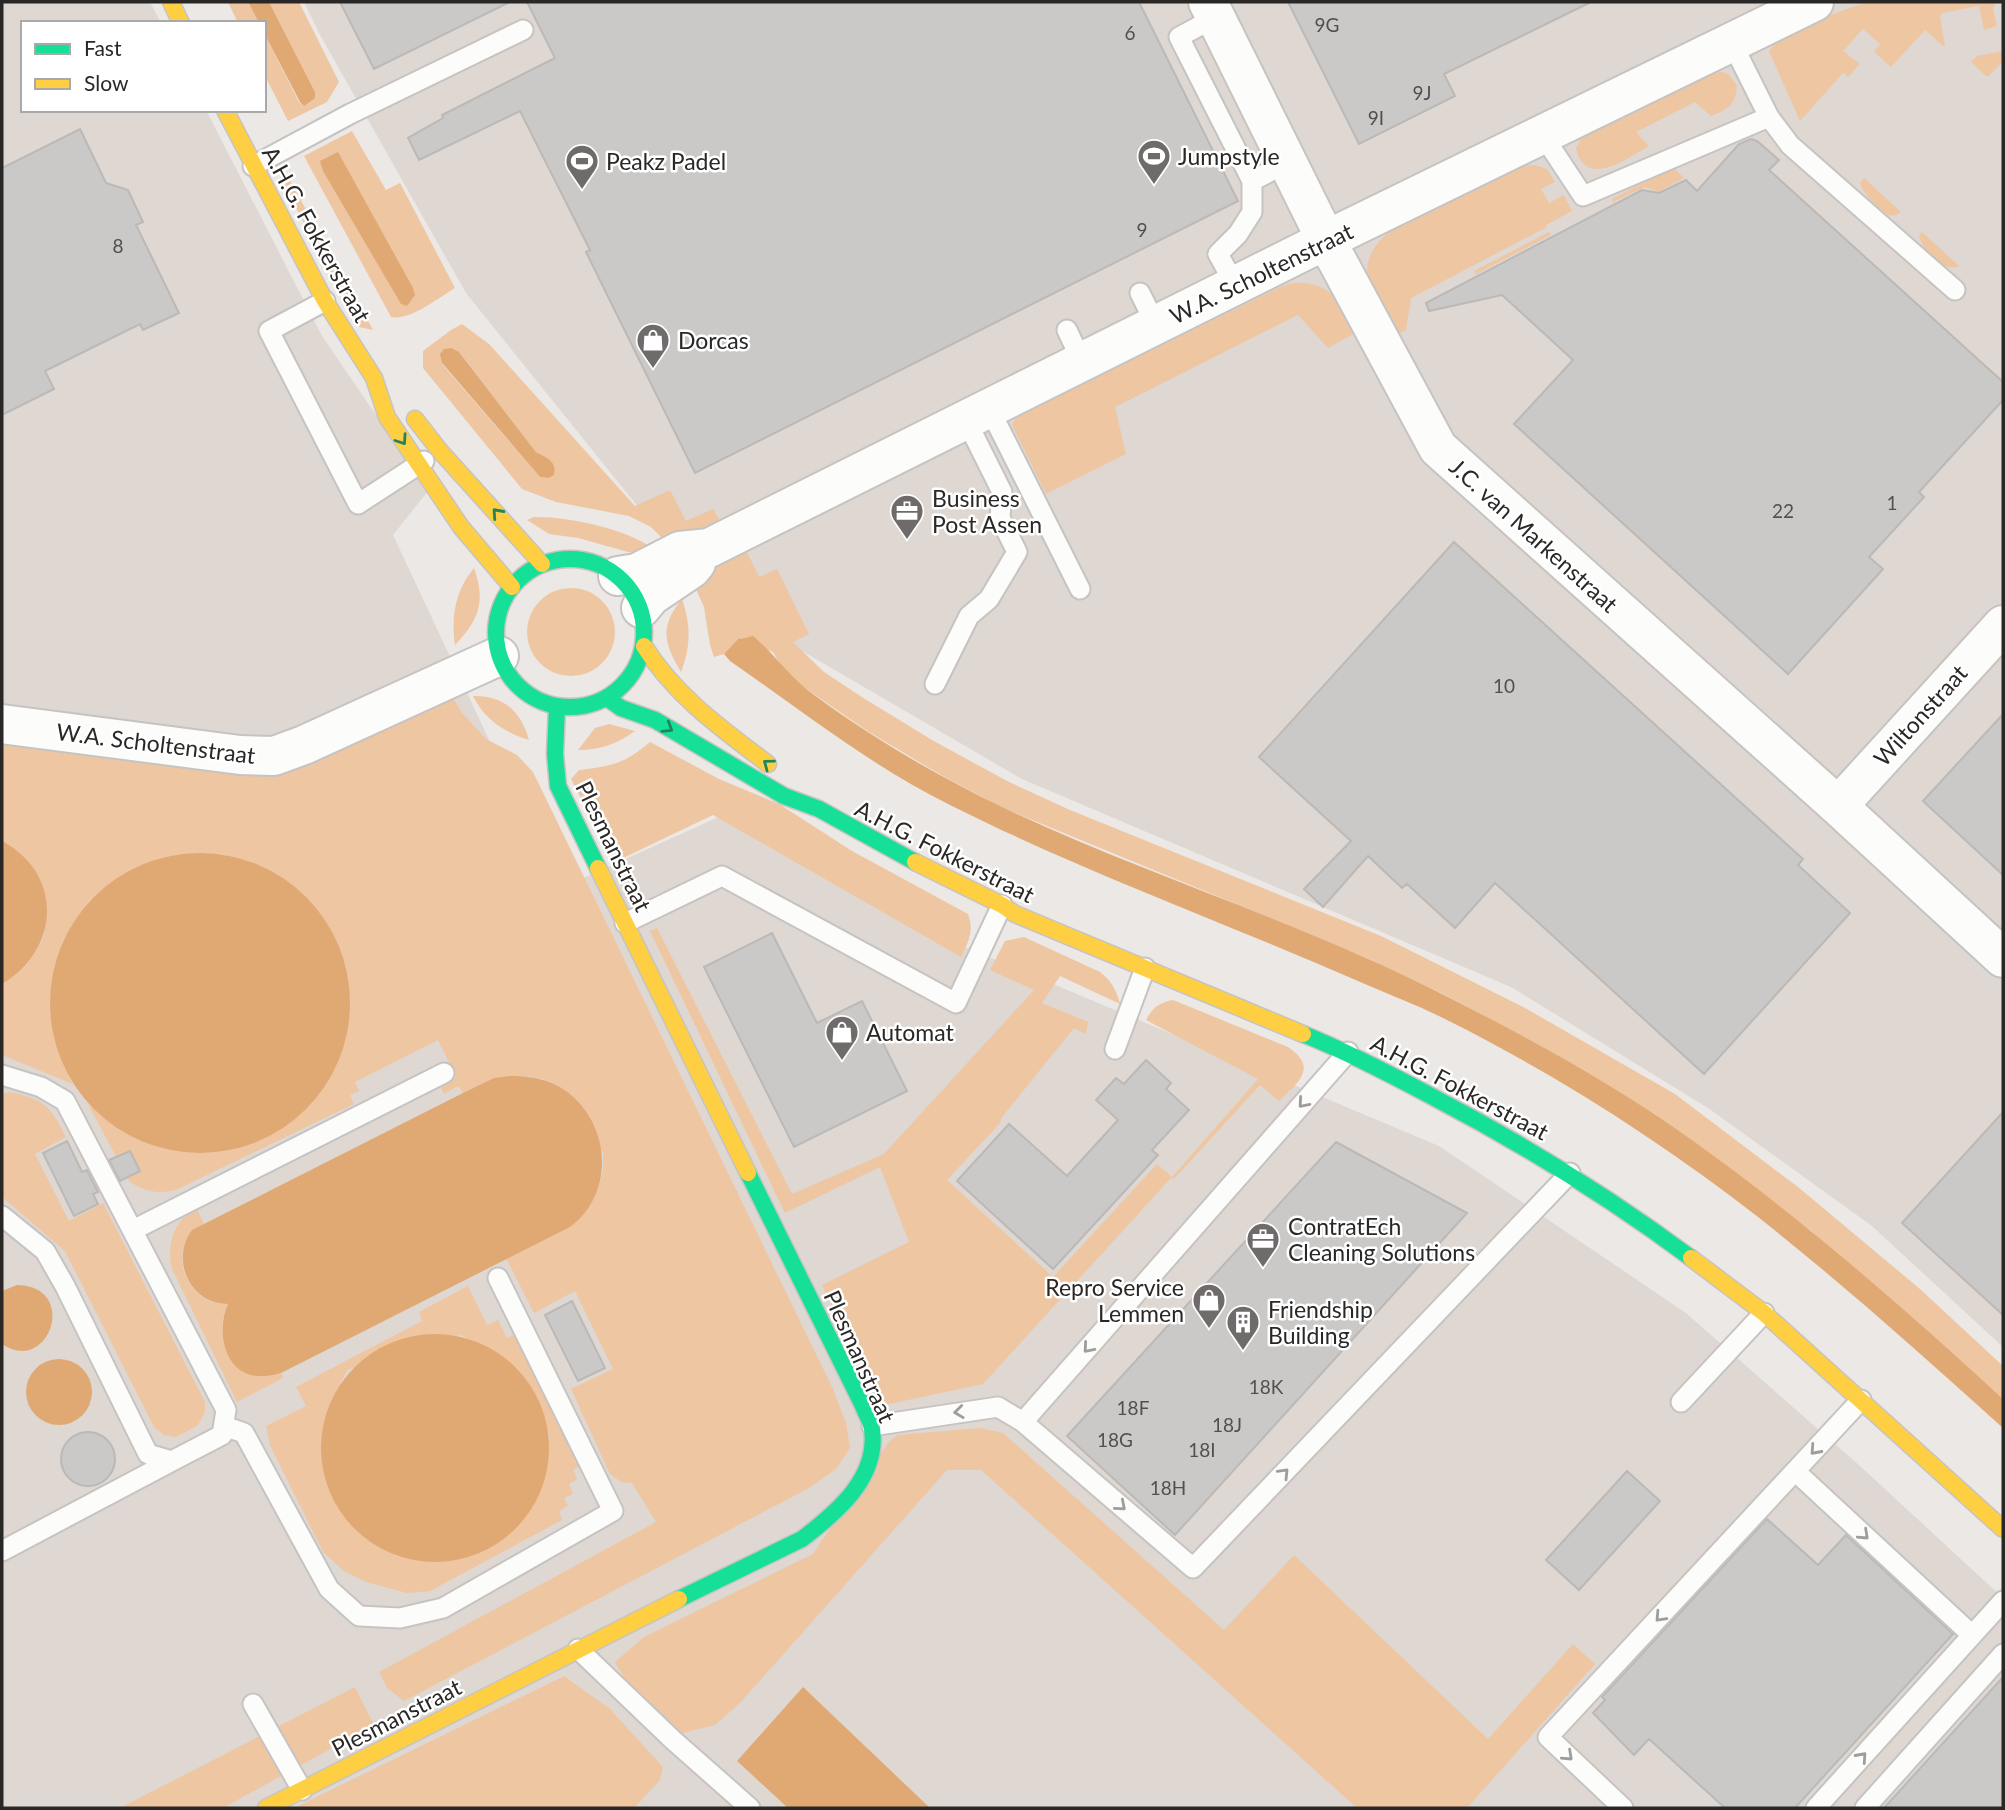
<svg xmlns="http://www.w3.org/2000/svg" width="2005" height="1810" font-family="Lato,sans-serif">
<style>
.built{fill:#ded7d2}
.green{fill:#efc6a2;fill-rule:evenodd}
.water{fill:#e0a973}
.building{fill:#cbc9c7;stroke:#bbb9b7;stroke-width:2}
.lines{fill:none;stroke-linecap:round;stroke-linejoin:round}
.lane-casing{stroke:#c6c4c2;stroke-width:23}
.street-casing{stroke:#c6c4c2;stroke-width:42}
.fast-casing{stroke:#c6c4c2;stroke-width:19}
.slow-casing{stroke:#c6c4c2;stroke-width:19}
.lane{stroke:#fcfcfb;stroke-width:19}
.street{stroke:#fcfcfb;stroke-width:38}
.fast{stroke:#16e098;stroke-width:16}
.slow{stroke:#ffcf43;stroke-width:16}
.oneway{stroke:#208460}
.oneway2{stroke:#9e9d9c}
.labels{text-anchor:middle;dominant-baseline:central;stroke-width:5;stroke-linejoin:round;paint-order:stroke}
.number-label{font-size:19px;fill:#52504f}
.poi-label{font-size:23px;fill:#2a2827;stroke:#fff;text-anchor:start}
.street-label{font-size:23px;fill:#2a2827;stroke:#fff}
</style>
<rect width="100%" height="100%" fill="#ebe8e6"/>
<path class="built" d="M2 2H150L161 23H23V110H206L322 336 428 491 393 535 559 889 721 816 898 919 1439 1146 1686 1313 1860 1466 2003 1598V1808H2Z
M304 2H2003V1347L1872 1226 1708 1108 1511 987 1022 779 797 648 639 508 466 293 319 33Z"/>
<path class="green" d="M228 2H248L259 23H238Z
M269 2H299L339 82 327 102 288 121 264 74V33L299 102 304 106 315 92Z
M1868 2H1996L1993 8 1997 26 1984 30 1979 6 1942 13 1940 17 1945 45 1943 46 1925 30 1891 67 1874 52 1880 44 1863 29 1843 51 1860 64 1848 77 1843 73 1800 121 1769 51C1782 30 1843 10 1868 2Z
M2003 51V61L1989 76H1986L1971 62 1977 56Z
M1722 72 1729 75 1737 86C1735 106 1728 109 1711 116L1695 102 1636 132 1649 146C1628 158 1585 190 1576 148L1582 137 1711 73Z
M352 131 386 190 400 183 455 288C438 298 410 321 391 317L304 156Z
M1535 165 1547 169 1555 182 1541 189 1549 203 1564 195 1572 211 1546 225 1547 227 1411 298 1406 330 1394 336 1367 277C1366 255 1377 239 1396 228L1522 166Z
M1673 167 1684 178 1658 192 1645 187 1613 202 1612 199Z
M1864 178 1901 212C1896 215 1894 217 1889 215 1879 211 1862 192 1860 183Z
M289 179 373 330 359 327 284 185Z
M1549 232 1551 235 1476 274 1474 271Z
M1922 232 1959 266C1945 274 1922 250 1919 236Z
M1292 283C1331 281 1340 301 1355 333L1328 348 1298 315 1115 407 1126 454 1046 494 1012 425 1016 417 1280 287Z
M462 324 489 344 635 506 670 490 686 521 713 509 721 523 678 544 663 539 651 527 629 516 556 502 522 489 423 368V351L451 330ZM459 352 536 452 552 462 548 478 540 477 442 364Z
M534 517C564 516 630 529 653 549L635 553 628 552 578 538 549 534 527 520Z
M746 550 759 577 777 569 809 634 793 642 824 672 865 699 932 740 1007 781 1070 810 1381 936 1525 1008 1675 1094 1798 1187 1920 1289 2003 1366V1399L1810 1230 1687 1137 1608 1086 1528 1039 1443 994 1367 958 1001 807 941 775 869 732 799 684 781 666 773 652 739 638 724 654 714 657 710 645 704 607 695 587 707 570Z
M474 568C486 602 479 620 455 645 451 616 455 591 474 568Z
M527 632a44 44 0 1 1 88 0a44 44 0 1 1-88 0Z
M682 599C691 625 691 646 681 672 664 643 659 627 682 599Z
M452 696 462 713 486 739 517 755 533 772 832 1387 846 1423 850 1448 836 1469 809 1488 404 1701 387 1688 379 1672 656 1522 632 1483 621 1482 610 1474 571 1389 613 1369 575 1291 534 1313 506 1258 570 1227 598 1189 603 1171V1153L557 1085 543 1079 528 1076 495 1078 463 1093 458 1086 444 1094 440 1086 456 1077 438 1040 355 1082 359 1091 350 1095 354 1104 176 1190C156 1194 145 1192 129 1181L87 1102 105 1119 219 1152 252 1143 294 1119 312 1102 326 1083 338 1061 345 1037 349 1013 345 965 309 901 291 884 271 871 248 861 224 855 200 853 90 900 63 941 55 964 51 988 50 1013 54 1037 61 1060 73 1084 2 1055V984C24 971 36 956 45 932L2 841V741L242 770Z
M473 696C503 695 521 711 529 740 504 732 485 720 473 696Z
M609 724 635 731C617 744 600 750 578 750L595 728Z
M650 742 719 779 779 804 852 851 968 914C974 931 969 941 961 957L713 815 623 858 641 895 633 897 571 779 579 770C612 766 624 764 650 742Z
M657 928 792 1194 884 1154 1034 990 990 970 1005 941 1024 937 1100 972C1112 981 1116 990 1120 1004L1060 976 1042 1003 1088 1022 1086 1034 1074 1028 1002 1117 1000 1123 947 1180 1053 1277 1157 1164 1172 1177 1258 1079 1146 1020C1153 1007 1159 1003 1173 1000L1288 1047C1319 1068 1298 1082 1279 1101L1260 1085 1174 1179 1171 1178 983 1384 880 1406 822 1285 909 1242 880 1167 785 1213 650 931Z
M10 1092C46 1100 50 1106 66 1137L35 1154 69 1221 103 1203 205 1402V1412L198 1425 176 1437 164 1435 154 1427 65 1251 2 1197V1094Z
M196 1207 204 1224C163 1245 185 1306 228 1304 215 1329 225 1365 253 1375 263 1378 272 1375 281 1373L283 1378 237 1402 172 1269C166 1244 174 1221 196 1207Z
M468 1286 487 1325 498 1320 507 1338 516 1334 581 1465 573 1470 577 1479 569 1484 573 1494 564 1498 568 1506 559 1511 562 1520 430 1591 407 1593 366 1582 344 1571 323 1552 270 1445 266 1426 306 1406 296 1387 422 1321 419 1312ZM461 1335C515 1361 535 1381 550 1440L321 1451C326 1421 334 1396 347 1370Z
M980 1428 1003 1433 1224 1630 1294 1555 1488 1739 1573 1644 1595 1664 1467 1808H1357L981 1470H947L740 1703 715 1725 678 1734 629 1687 615 1662 644 1637 813 1554 888 1443 897 1435Z
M564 1676 610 1709 663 1767 660 1780 634 1808H294Z
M355 1687 374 1725 223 1808H120Z"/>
<path class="water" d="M248 2H269L315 92V98L304 106 300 102 264 33V23H259Z
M338 152 413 288 415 295 407 306 401 304 323 171 320 161Z
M451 348 459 352 536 452C547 458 557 461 554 475L548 478 540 477 442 363 440 354 444 349Z
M753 636C777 656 790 679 817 697 874 739 938 776 1002 807 1147 876 1302 922 1446 996 1529 1038 1613 1084 1689 1138 1800 1217 1903 1307 2003 1399V1428C1923 1356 1843 1284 1758 1217 1662 1142 1557 1075 1447 1020 1418 1005 1387 994 1358 981 1223 922 1081 871 950 805 871 766 802 711 730 661L724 654 739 638 741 639Z
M2 841C64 874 60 950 2 984Z
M50 1003a150 150 0 1 1 300 0a150 150 0 1 1-300 0Z
M511 1076C533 1076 554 1080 571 1095 612 1130 613 1195 570 1227L281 1373C276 1374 270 1376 264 1376 225 1379 215 1332 228 1304 190 1304 170 1260 192 1230L463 1093 494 1078Z
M17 1285C80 1286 49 1376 2 1344V1291Z
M321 1448a114 114 0 1 1 228 0a114 114 0 1 1-228 0Z
M26 1392a33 33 0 1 1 66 0a33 33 0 1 1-66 0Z
M803 1687 930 1808H788L737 1761Z"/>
<path class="building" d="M340 2H510L374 69Z
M527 2H1139L1238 201 695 473 586 252 590 250 520 111 419 160 408 138 443 118 442 115 555 58Z
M1288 2H1591L1444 74 1455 96 1359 144Z
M80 129 106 183 128 190 143 222 136 225 179 313 143 330 140 324 45 371 54 389 2 415V168Z
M1751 139 1757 141 1779 160 1769 170 2003 382V400L1919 492 1924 497 1869 557 1883 569 1788 674 1514 424 1573 360 1502 295 1429 311 1426 303 1642 190 1659 193 1686 180 1697 191 1739 144Z
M1454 542 1803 859 1798 865 1850 913 1704 1074 1495 883 1455 928 1407 884 1402 888 1368 856 1323 907 1304 889 1351 841 1259 757Z
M2003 714V875L1923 801Z
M772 933 817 1023 862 1001 907 1091 794 1147 704 967Z
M1146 1060 1171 1083 1166 1089 1189 1110 1152 1150 1158 1155 1053 1269 957 1181 1009 1124 1067 1176 1118 1120 1096 1100 1116 1078 1124 1084Z
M2003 1112V1315L1902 1223Z
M67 1141 82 1172 87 1170 98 1192 93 1194 98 1204 74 1216 43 1153Z
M1336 1142 1467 1213 1175 1535 1067 1436Z
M130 1151 140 1171 120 1181 109 1160Z
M572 1301 605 1368 578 1381 545 1315Z
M61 1459a27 27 0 1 1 54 0a27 27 0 1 1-54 0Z
M1627 1471 1660 1501 1579 1590 1546 1560Z
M1767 1519 1818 1565 1846 1535 1953 1634 1795 1808H1725L1649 1739 1634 1755 1593 1713 1605 1700 1602 1697Z
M2003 1677V1808H1884Z"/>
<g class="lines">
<defs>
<path id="lane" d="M1216 17 1179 37 1252 181V212L1238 234 1218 254 1235 285
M1731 41 1769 117 1790 145 1955 290
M1542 134 1583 196 1769 117
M253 166 350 114 523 30
M1252 181 1288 162
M1140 293 1156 325
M325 301 269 331 358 504 424 461
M1067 330 1082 362
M989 408 1080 589
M935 684 969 616 989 599 1017 552 1000 518 1002 492 966 420
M625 923 722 876 956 1003 1002 905
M1115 1049 1145 968
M1348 1052 1023 1422 1193 1568 1570 1173
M2 1075 41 1087 65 1101 226 1410 222 1435 172 1461 148 1454 65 1286 45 1251 2 1216
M133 1230 444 1073
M1681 1402 1764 1313
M224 1426 244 1433 329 1589 359 1616 400 1618 443 1608 613 1511 498 1278
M872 1426 998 1407 1023 1422
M1796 1472 1972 1635
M2 1551 172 1461
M578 1649 673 1740 750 1808
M253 1704 302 1790
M1623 1808 1548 1737 1861 1400
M1816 1808 2003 1601
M1865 1808 2003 1654"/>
<path id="street" d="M1208 2 1326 240 1438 448 1838 806 2003 958
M618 576 637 573 680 551 709 548 1326 240 1814 2
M641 608 651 596 691 569 696 563
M2 724 240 755 274 756 304 745 499 656
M1838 806 2003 625"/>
<path id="fast" d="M496 633a74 74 0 1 1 148 0a74 74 0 1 1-148 0Z
M607 698 621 708 655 720 784 796 819 809 915 862
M557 706 555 754 558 786 598 868
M1303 1034C1348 1052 1390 1074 1433 1097 1523 1144 1609 1197 1691 1258
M679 1599 802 1539C836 1513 879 1478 872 1429 871 1421 865 1412 862 1404L748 1173"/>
<path id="slow" d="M171 2 181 23
M225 110 325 301 374 378 387 417 461 527 512 587
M415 419 440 451 542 564
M644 646C675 696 722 729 768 764
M915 862 1002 905 1015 914 1303 1034
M598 868 748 1173
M1691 1258 1764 1313 2003 1529
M266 1808 679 1599"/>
</defs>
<use href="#lane" class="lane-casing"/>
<use href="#street" class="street-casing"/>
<use href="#fast" class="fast-casing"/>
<use href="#slow" class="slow-casing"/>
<use href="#lane" class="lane"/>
<use href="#street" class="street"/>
<use href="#fast" class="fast"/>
<use href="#slow" class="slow"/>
</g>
<defs><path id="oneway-chevron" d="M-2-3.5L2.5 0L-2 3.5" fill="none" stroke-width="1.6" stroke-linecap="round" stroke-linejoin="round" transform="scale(1.75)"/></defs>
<g class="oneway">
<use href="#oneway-chevron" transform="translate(402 440) rotate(56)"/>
<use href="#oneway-chevron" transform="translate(497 513) rotate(-132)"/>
<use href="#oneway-chevron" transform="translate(668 728) rotate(32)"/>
<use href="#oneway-chevron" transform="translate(768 764) rotate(-143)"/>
</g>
<g class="oneway2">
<use href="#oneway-chevron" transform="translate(1303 1103) rotate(131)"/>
<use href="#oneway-chevron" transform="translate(1088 1348) rotate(131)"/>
<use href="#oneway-chevron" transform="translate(959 1412) rotate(173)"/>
<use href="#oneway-chevron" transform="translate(1815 1450) rotate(132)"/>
<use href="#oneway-chevron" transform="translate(1284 1473) rotate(-46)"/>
<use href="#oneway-chevron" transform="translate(1121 1506) rotate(41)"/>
<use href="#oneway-chevron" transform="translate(1864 1535) rotate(43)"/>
<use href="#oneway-chevron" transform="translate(1660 1617) rotate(133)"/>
<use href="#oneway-chevron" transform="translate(1568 1756) rotate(43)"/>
<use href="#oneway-chevron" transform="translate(1862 1757) rotate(-48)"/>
</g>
<defs>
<symbol id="stadium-pin" viewBox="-11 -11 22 30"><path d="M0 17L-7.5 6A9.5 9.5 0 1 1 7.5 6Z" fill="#6e6b6a" stroke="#fff"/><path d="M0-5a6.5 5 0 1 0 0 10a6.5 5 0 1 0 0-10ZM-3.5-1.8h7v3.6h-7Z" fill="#fff"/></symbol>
<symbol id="shop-pin" viewBox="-11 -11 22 30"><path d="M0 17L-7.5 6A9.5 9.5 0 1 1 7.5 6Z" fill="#6e6b6a" stroke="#fff"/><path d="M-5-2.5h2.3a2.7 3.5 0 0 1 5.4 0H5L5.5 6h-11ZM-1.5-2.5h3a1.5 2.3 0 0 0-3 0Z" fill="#fff"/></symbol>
<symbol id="office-pin" viewBox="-11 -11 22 30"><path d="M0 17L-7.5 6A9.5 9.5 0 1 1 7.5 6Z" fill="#6e6b6a" stroke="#fff"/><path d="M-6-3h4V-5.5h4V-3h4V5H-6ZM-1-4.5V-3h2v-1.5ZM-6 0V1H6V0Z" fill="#fff"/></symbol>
<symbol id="building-pin" viewBox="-11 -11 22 30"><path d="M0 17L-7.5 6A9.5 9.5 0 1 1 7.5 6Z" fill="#6e6b6a" stroke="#fff"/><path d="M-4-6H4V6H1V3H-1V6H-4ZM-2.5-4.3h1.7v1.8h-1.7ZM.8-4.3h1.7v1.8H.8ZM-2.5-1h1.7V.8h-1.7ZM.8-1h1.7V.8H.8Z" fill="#fff"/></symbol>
</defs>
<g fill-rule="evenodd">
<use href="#stadium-pin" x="1135" y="137" width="38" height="52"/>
<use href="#stadium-pin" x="563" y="142" width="38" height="52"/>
<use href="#shop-pin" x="634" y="321" width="38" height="52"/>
<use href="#office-pin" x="888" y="492" width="38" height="52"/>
<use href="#shop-pin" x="823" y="1013" width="38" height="52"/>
<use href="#office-pin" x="1244" y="1220" width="38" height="52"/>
<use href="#shop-pin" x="1190" y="1281" width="38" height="52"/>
<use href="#building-pin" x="1224" y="1303" width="38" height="52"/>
</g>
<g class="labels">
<g class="number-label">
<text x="1327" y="24">9G</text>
<text x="1130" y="32">6</text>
<text x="1422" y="92">9J</text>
<text x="1376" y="117">9I</text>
<text x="1142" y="229">9</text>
<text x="118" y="245">8</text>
<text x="1892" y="502">1</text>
<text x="1783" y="510">22</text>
<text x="1504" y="685">10</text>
<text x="1266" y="1386">18K</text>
<text x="1133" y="1407">18F</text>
<text x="1227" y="1424">18J</text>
<text x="1115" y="1439">18G</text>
<text x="1202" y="1449">18I</text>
<text x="1168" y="1487">18H</text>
</g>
<g class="poi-label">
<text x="1178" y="156">Jumpstyle</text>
<text x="606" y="161">Peakz Padel</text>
<text x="678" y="340">Dorcas</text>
<text x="932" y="498">Business<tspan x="932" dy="26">Post Assen</tspan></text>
<text x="866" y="1032">Automat</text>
<text x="1288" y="1226">ContratEch<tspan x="1288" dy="26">Cleaning Solutions</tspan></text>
<text x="1184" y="1287" text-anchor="end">Repro Service<tspan x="1184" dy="26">Lemmen</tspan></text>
<text x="1268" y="1309">Friendship<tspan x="1268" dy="26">Building</tspan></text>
</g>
<g class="street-label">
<text transform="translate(317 234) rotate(61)">A.H.G. Fokkerstraat</text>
<text transform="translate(1261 273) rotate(-26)">W.A. Scholtenstraat</text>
<text transform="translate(1534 535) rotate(42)">J.C. van Markenstraat</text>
<text transform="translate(1920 715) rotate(-48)">Wiltonstraat</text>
<text transform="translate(156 743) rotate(7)">W.A. Scholtenstraat</text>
<text transform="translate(614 846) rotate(64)">Plesmanstraat</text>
<text transform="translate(945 851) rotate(27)">A.H.G. Fokkerstraat</text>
<text transform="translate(1460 1087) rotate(28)">A.H.G. Fokkerstraat</text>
<text transform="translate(860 1356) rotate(66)">Plesmanstraat</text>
<text transform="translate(396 1717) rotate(-27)">Plesmanstraat</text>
</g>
</g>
<rect width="2005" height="1810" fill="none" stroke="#2a2827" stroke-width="7"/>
<rect x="21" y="21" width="245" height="91" fill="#ffffff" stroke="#aaa9a9" stroke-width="2"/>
<rect x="35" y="44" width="35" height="10" fill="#16e098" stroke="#aaa9a9" stroke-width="2"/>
<text x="84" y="56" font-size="21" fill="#2a2827">Fast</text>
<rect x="35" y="79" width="35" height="10" fill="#ffcf43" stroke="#aaa9a9" stroke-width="2"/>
<text x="84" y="91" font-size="21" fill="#2a2827">Slow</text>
</svg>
